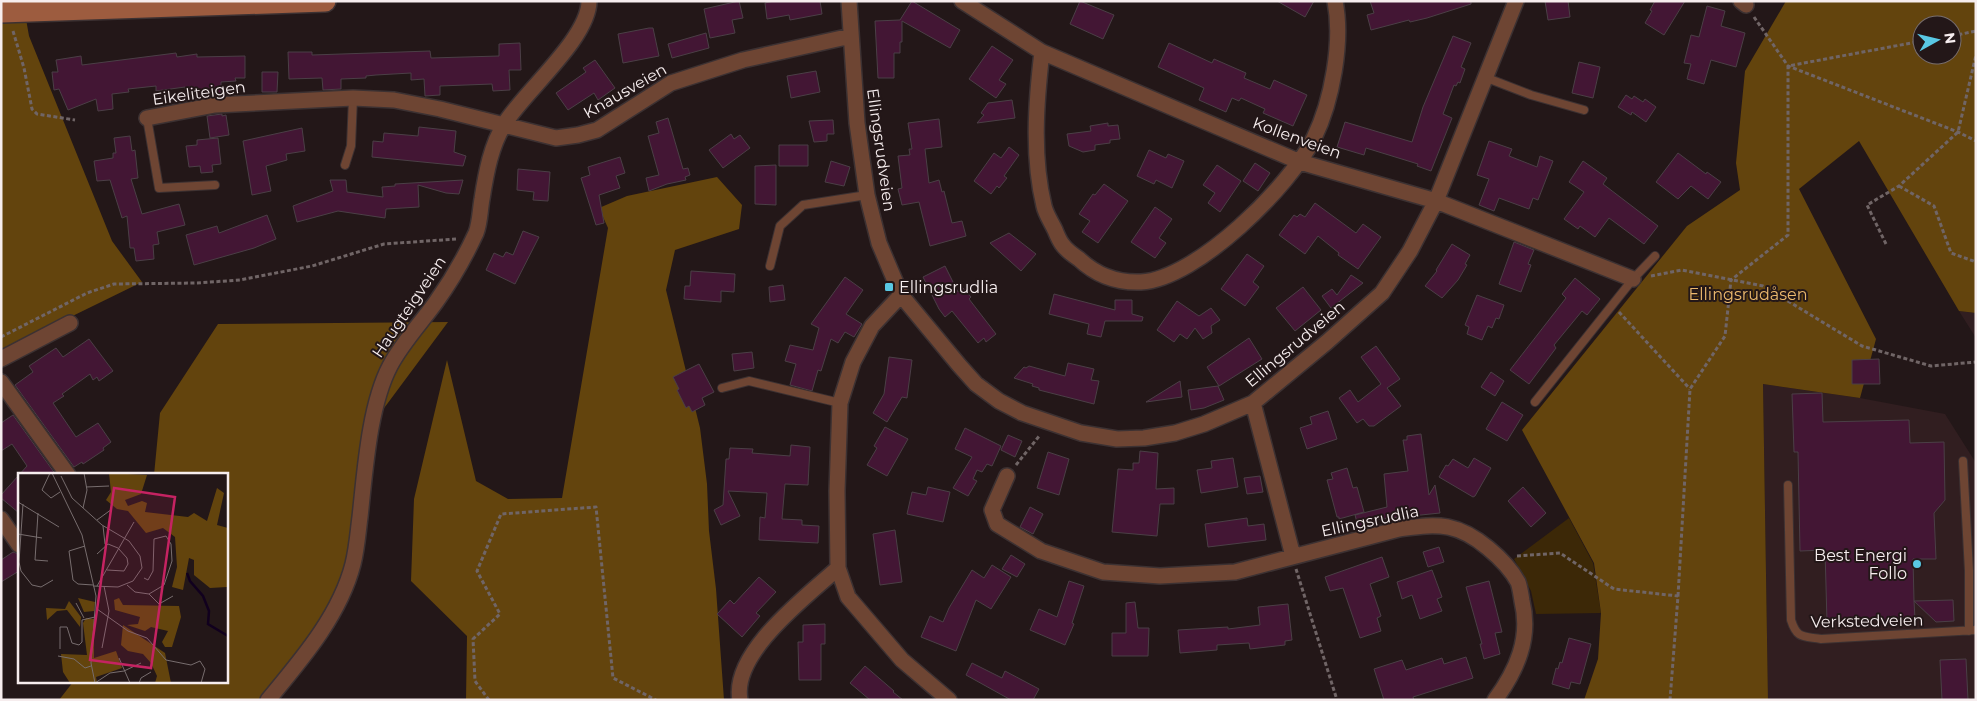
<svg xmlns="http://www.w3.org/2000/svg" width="1977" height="701" font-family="Montserrat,sans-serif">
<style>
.built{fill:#311e20}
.green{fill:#3c2807}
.forest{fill:#63440d;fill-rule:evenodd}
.building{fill:#431634;stroke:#4b3f46}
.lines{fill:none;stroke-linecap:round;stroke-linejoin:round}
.lane-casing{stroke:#3c3132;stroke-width:10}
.street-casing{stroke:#3c3132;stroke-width:18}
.secondary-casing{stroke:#3c3132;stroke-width:24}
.path{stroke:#706566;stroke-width:3;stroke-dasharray:4 2.5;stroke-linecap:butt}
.lane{stroke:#6e4533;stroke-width:8}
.street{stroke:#6e4533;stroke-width:15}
.secondary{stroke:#9d5c3f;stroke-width:21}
.poi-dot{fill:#59c8e4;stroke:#231718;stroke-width:2}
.labels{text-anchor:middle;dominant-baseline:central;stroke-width:4;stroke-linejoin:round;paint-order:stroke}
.street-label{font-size:16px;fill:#f6edee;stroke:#231718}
.poi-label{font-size:16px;fill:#f6edee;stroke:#231718;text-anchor:start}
.park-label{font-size:16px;fill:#ebb86d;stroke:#231718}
.inset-river{fill:none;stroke:#11001e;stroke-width:2.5}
.inset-road{fill:none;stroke:#776d6e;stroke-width:1}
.view{fill:#c52362;fill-opacity:0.15;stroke:#c52362;stroke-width:2.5}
.inset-edge{fill:none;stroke:#f6edee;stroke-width:2.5}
</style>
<rect width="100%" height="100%" fill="#231718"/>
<path class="built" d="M1959 311 1976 313V338Z
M1763 384 1860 398 1945 414 1976 463V700H1768Z"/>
<path class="green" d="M1569 518 1593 563 1601 613 1536 614 1531 591 1514 559Z"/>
<path class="forest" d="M1 1H37L26 19 29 36 112 241 142 282 1 351Z
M1786 1H1976V313L1959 311 1859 141 1799 189 1876 339 1860 398 1763 384 1768 700H1584L1598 659 1601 613 1594 563 1522 430 1687 226 1740 190 1736 163 1745 71ZM1922 25H1952V55H1922Z
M717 177 742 205 739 229 675 250 666 290 700 428 707 484 709 531 716 589 724 700H466L467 636 411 581 414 499 447 360 476 481 508 499 562 498 608 228 599 208 627 196Z
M448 322 376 419 367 513 321 639 273 700H59L73 682H226V475H154L160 413 218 324Z"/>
<path class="building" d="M739 1 743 18 732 20 735 33 710 38 704 9Z
M774 1H820L822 14 790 20 789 15 767 19 765 3Z
M912 1 960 30 950 48 902 21V42H900V53H894V78H878L875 21 900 20Z
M1080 1 1114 15 1103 39 1070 24Z
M1277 1H1314L1305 17Z
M1370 1H1471V4L1427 18 1410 22 1409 20 1371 30 1367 15 1374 13Z
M1545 1H1568L1570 17 1548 20Z
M1655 1H1685L1664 35 1645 23 1652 11 1650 10Z
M1707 6 1725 11 1721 26 1745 33 1736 67 1711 60 1704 84 1687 79 1691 64 1684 63 1691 35 1699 37Z
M649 28H653L659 56 623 63 618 34Z
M706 33 709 48 672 58 668 44Z
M1453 36 1471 43 1461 67 1465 69 1460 83 1458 82 1456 86 1454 85 1443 114 1452 118 1431 171 1417 166 1418 164 1366 148 1364 155 1337 147 1345 122 1412 142 1423 107Z
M520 43 521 70H509L510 90 493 91 492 84 440 86V95L425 96 424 79 411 80V73L376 75 366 76V78L341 79V89L323 90 322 78 289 79 288 52H312V55L430 51 431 58 499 56V44Z
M1169 43 1212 63 1214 59 1246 73 1244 78 1270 89 1274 80 1307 95 1293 126 1263 113 1265 109 1241 98 1239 101 1232 98 1226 112 1199 100 1204 88 1158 67Z
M992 46 1013 60 999 80 1006 84 996 98 969 79Z
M176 53 177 57 197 54V57L245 56V78H235L236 81 221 82V95L187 101 185 87 156 91V86L128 89 129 92 112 94 113 109 98 111 96 99 68 110 59 89 54 90 52 72H58L56 60 81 56 82 65Z
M595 60 615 88 598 100 594 93 568 110 556 93 586 72 583 68Z
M1579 62 1600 67 1593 98 1572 93Z
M816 71 820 92 791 98 787 76Z
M262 72H278L277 92H262Z
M1626 95 1632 99 1634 96 1643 102 1645 99 1656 107 1646 122 1632 112 1631 115 1618 107Z
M1012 100 1015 118 977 123 984 115 981 113 988 103Z
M222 114V116L226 115 229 135 210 138 207 116Z
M668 118 683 169 688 168 690 175 685 177 686 180 667 184 649 191 646 178 659 175 648 136 659 133 656 122Z
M939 119 942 147 925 149 929 183 939 180 942 192 944 191 952 223 962 221 966 236 930 246 919 202 902 205 898 189 902 188 898 156 910 155 909 149H912L908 123Z
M833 120 834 134H827V141L814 142 809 121Z
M1108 123V126L1118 125 1120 139 1110 140V143L1095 145V150L1083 152 1069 146 1067 134 1091 131 1090 126Z
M419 127 456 131 454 152 466 156 463 166 372 157 373 141 383 142 384 133 418 136Z
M302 128 305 151 286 154 287 160 266 166 271 191 252 195 243 141Z
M731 134 734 139 740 135 750 148 723 168 709 150Z
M130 136 132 151 135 150 138 178 131 179 142 214 179 204 185 225 157 232 159 244 153 245 154 259 136 261 134 248H130L127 216 122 218 110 180 97 181 94 161 113 158V153H116L114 138Z
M218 138 221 164 212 165 213 172 201 173 200 166 189 167 186 146 197 145V140Z
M1489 141 1512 149 1509 156 1537 167 1540 156 1553 161 1538 200 1533 198 1529 209 1499 198 1494 211 1479 205 1489 179 1477 175Z
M779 145H808V166H779Z
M1009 147 1019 155 1004 176 1007 178 999 188 997 186 991 194 974 181 994 153 1001 158Z
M1149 150 1166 158 1168 154 1184 161 1172 188 1156 180 1154 184 1137 176Z
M1678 153 1706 174 1707 172 1721 182 1708 199 1691 186 1678 199 1656 182Z
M620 157 625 173 616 176 620 188 599 195 604 223 596 225 581 178 590 175 588 167Z
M831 161 850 167 844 186 825 182Z
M1583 161 1607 178 1603 184 1658 226 1644 244 1609 218 1595 237 1580 226 1578 229 1564 219 1584 192 1569 182Z
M1255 163 1270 173 1258 191 1243 181Z
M776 165V205L755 204V166Z
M1217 165 1241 181 1220 212 1208 203 1215 193 1203 185Z
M518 169 550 172 548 201 533 200 534 192 517 190Z
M330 180H346L347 192 383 197 382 187 395 186V184L463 180 459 194 446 193 418 185 419 207 386 209 385 218 338 211 297 222 293 206 333 191Z
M1104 184 1128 201 1098 243 1082 232 1090 221 1079 214 1093 194 1095 195Z
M1315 203 1356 233 1363 224 1381 237 1358 269 1338 255 1339 253 1318 236 1305 254 1279 235 1294 215 1297 217 1300 214 1305 217Z
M1155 207 1172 219 1159 238 1166 243 1155 258 1131 242Z
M267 215 276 239 254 248 194 265 186 235 217 226 219 233Z
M523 231 539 237 515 284 486 270 494 253 503 257 506 252 513 255Z
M1009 233 1036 254 1021 271 990 243Z
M1514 242 1534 250 1528 264 1531 265 1521 292 1499 284Z
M1452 244 1470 255 1465 264 1467 265 1458 280 1442 298 1425 286 1437 271 1436 270Z
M1247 254 1264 266 1253 282 1259 287 1245 306 1221 289Z
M945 266 958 292 963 288 971 297 969 299 996 334 986 342 984 338 978 343 952 311 945 317 939 309 923 277Z
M691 271 735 274 734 292 721 291V302L684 299 685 286H690Z
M1351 275 1363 283 1331 308 1322 296 1332 289 1337 295Z
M845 277 863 290 846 314 862 324 854 337 845 332 838 343 831 339 821 371 818 370 812 391 790 385 796 364 785 361 790 345 813 350 819 328 811 324Z
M1575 278 1600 299 1587 315 1582 311 1554 345 1556 348 1529 384 1510 370 1566 298 1562 294Z
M783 285 785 300 770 302 769 287Z
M1303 287 1321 310 1295 331 1276 308Z
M1054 294 1115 310V300H1132V314L1143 317 1142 321H1105L1101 337 1087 334 1089 324 1049 314Z
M1477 295 1504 305 1499 319 1496 318 1492 328 1488 326 1482 340 1467 334 1469 327 1465 325Z
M1177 301 1199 316 1211 308 1220 320 1211 326 1212 333 1203 339 1195 328 1187 339 1180 334 1174 342 1157 330Z
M1249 338 1262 359 1219 386 1207 367Z
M89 339 113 371 99 381 97 377 93 380 90 374 62 394 64 396 53 403 76 437 98 423 111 442 103 448 104 450 83 464 82 462 74 467 15 385 33 372 29 366 56 348 63 357Z
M1376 346 1400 379 1387 388 1401 406 1374 426H1369L1363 419 1357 423 1339 398 1350 390 1358 402 1381 384 1361 357Z
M752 352 754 368 734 371 732 354Z
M889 357 912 360 907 398 902 397 887 422 873 413 884 394Z
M1879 359 1880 384H1852V360Z
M1068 363 1094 369 1091 380 1099 381 1094 404 1039 390V388L1032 386 1033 384 1014 378 1024 367 1026 368 1029 366 1065 376Z
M699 364 714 392 702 398 705 405 692 412 689 406 686 408 677 390 679 389 673 377Z
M1491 372 1504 381 1495 396 1481 387Z
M1180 381 1182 397 1146 402Z
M1218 386 1224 400 1204 408 1191 410 1188 390Z
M1822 393 1823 422 1909 420 1910 443 1944 442 1945 500 1934 513 1936 559H1913L1914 601 1953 600 1954 621 1936 622 1914 601 1915 619 1827 622 1825 550 1800 551 1798 452H1794L1792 394Z
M1502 402 1523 415 1507 441 1486 429Z
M1328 411 1337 439 1307 449 1300 428 1312 424 1310 417Z
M13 415 56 475H19V513L1 498V495L27 466 12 444 1 451V423Z
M885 427 908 439 887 476 867 465 877 448 874 446Z
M965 428 1001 446 992 466 987 464 982 472 977 470 973 479 977 481 968 496 953 488 972 457 955 449Z
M1421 434 1429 495 1435 485 1440 513 1373 520 1375 526 1359 530 1355 515 1387 507 1384 474 1408 471 1403 440H1407V436Z
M1008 435 1022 441 1015 457 1001 450Z
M791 445 810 447 808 485 785 484 782 519 802 520V525L819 526 818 543 759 540 760 517 765 518 767 493 728 491 740 516 721 525 714 510 723 505 726 459H729L730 448 753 449 752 453 790 456Z
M1140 451 1158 453 1156 489 1174 488V504H1160L1157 536 1112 532 1118 469 1133 470V463H1139Z
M1048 452 1069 459 1059 495 1037 488Z
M1233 458 1238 487 1201 493 1197 470 1212 468 1211 461Z
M1474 458 1491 468 1475 496 1473 497 1439 477 1446 465 1448 466 1453 459 1468 468Z
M1347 468 1353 488 1357 487 1364 512 1339 519V517H1337L1327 480 1333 479 1331 473Z
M1260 476 1263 492 1247 494 1244 478Z
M928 487 950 492 943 522 907 514 912 492 926 495Z
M1523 487 1546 513 1531 527 1508 501Z
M1030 507 1043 514 1033 534 1020 527Z
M1247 518 1248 526 1264 524 1266 540 1208 547 1205 524Z
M895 530 902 582 880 585 873 534Z
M1439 547 1444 562 1428 567 1423 552Z
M13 552 19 554V571L1 582V560Z
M1011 555 1025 564 1017 577 1002 569Z
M1382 557 1389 577 1370 584 1381 616 1377 618 1381 631 1360 638 1343 588 1330 591 1325 577Z
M992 565 1011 577 991 609 976 600 956 651 921 637 930 616 943 622 949 608 972 570 984 578Z
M1432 570 1442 597 1437 599 1442 611 1420 619 1412 595 1402 599 1397 582Z
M759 577 776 592 756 613 760 616 742 637 717 614 730 600 734 604Z
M1069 581 1084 586 1072 623 1074 624 1065 645 1030 630 1039 609 1057 617Z
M1489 581 1502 632 1495 633 1500 654 1484 659 1480 644H1482L1466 587Z
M1135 602 1138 628H1149L1148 656H1112V633H1126V603Z
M1288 604 1292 640 1285 641V645L1250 649 1249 643 1217 645V650L1180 653 1178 630 1228 627V629L1260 625 1258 607Z
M825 624V644H821V680H799L798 642H803V625Z
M1569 638 1591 644 1580 684 1571 682 1569 689 1552 684 1556 668 1558 669 1560 662 1562 663Z
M1466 657 1473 678 1413 697 1414 700H1384L1374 669 1402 660 1406 670 1442 658 1444 664Z
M1966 659 1968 700H1942L1940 660Z
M972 663 1002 678 1005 671 1039 689 1033 700H1011L966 675Z
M865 666 894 691 893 692 903 700H870L850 683Z"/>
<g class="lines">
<defs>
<path id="lane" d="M1487 78 1531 95 1584 110
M147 118 159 188 215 185
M345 165 351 146 353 98
M770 266 780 226 803 205 867 195
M722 388 749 381 840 403
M1535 402 1633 279 1655 256
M1963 461 1969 571V631
M1788 485 1791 620C1797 639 1803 636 1821 639L1976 630"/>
<path id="street" d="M849 1 857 123 867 195 879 243 901 295 959 365 976 384 999 401 1022 413 1081 433 1117 439 1144 438 1175 433 1204 424 1253 403 1327 342 1382 293 1410 251 1436 201 1516 1
M962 1 1042 52 1300 162 1436 201 1633 279
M1741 1 1746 5
M1042 52C1036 102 1032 157 1044 206 1046 215 1052 223 1055 230 1057 235 1059 240 1062 244 1066 250 1073 255 1079 259 1096 275 1117 283 1141 282 1197 279 1290 186 1314 138 1332 101 1343 42 1335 1
M147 118 215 105 353 98 394 100 440 109 556 138 578 135 597 130 671 83 743 60 851 36
M901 295 872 326 853 362 840 403 837 491 838 568 848 597 902 660 949 700
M1 359 70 323
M1 382 68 475
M1253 403 1293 556
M1007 476 992 510 997 524 1041 551 1103 572 1160 576 1235 572 1399 529C1415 527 1431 524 1448 527 1463 530 1476 538 1488 548 1499 557 1511 569 1518 582 1520 587 1521 595 1522 601 1531 638 1517 670 1495 700
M1 519 19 545
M268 700C302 659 340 615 353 564 357 548 358 532 360 517 365 472 369 406 390 366 402 343 421 323 436 302 451 281 465 257 476 233 480 223 480 210 482 199 486 173 491 145 505 123 525 91 589 38 589 1
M740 700C731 653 806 597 838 568"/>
<path id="secondary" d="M1 12 325 1"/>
</defs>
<use href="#lane" class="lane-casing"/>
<use href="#street" class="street-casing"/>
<use href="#secondary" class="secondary-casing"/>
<path class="path" d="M1754 17 1788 66 1958 132 1976 141
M13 31 24 68 32 109 37 114 75 120
M1952 36 1976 31
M1899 186 1934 206 1951 253 1976 262
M1886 244 1867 205 1899 186 1958 132 1976 55
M1651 276 1682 270 1763 286 1862 346 1931 366 1976 362
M1619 312 1690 389
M1 337 87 293 114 284 197 283 240 280 312 266 384 244 456 239
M1016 465 1040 435
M1517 556 1560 553 1614 589 1678 596 1670 700
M1296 569 1337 700
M1678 596 1690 389 1725 336 1731 280 1788 235V66L1922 41
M489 700 475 681 473 639 500 614 477 571 501 514 596 507 613 678 656 700"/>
<use href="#lane" class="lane"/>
<use href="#street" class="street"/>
<use href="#secondary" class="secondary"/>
</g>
<g class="poi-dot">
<rect x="884" y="282" width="10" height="10" rx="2.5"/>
<circle cx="1917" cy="564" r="5"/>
</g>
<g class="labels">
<g class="street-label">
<text transform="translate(625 91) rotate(-30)">Knausveien</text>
<text transform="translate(199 93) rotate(-8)">Eikeliteigen</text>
<text transform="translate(1297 138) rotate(20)">Kollenveien</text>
<text transform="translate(881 150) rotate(82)">Ellingsrudveien</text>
<text transform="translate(409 307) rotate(-56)">Haugteigveien</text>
<text transform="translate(1295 344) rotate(-40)">Ellingsrudveien</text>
<text transform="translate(1370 521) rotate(-12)">Ellingsrudlia</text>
<text transform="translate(1867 621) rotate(-1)">Verkstedveien</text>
</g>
<g class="poi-label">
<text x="899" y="287">Ellingsrudlia</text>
<text x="1907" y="555" text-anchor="end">Best Energi<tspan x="1907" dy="18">Follo</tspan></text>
</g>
<g class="park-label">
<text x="1748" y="294">Ellingsrudåsen</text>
</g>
</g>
<g transform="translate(18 473)">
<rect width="210" height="210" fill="#231718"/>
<path d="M91 0 129 2 123 21 107 27 110 33 124 28 129 30 127 39 170 44 176 40 189 48 199 15 206 20 199 52 210 55V126L209 114 192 115 176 102V87L171 85 165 117 154 114 159 94 157 64 145 55 128 60 110 38 99 36 88 27 93 19ZM60 125 77 129 76 138 66 139ZM101 125 105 132 161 133 163 144 154 174H147L144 169 150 158 133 154 127 158 109 152 120 151 122 144 97 137 96 127ZM51 128 63 144 62 154 49 137 39 138 29 147 28 135 47 136ZM68 145 76 146V185L98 178 104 195 78 204 79 210H52L45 199 43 181 69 182 65 150ZM105 152 147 180 153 210H137L139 203 133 190 125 181 110 178 103 172Z" fill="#63440d"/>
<path class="inset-river" d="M169 100 172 108 185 123 191 138 190 151 210 163"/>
<path class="inset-road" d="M32 0 24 17 33 25 42 19M34 0 64 62 78 123 73 190 77 210M43 3 54 25 84 52 111 68 122 83 124 95 115 108 100 114 75 113M68 14 91 13M0 29 41 54M5 31 1 89 3 98 14 112 23 114 35 107M65 35 69 17 66 0M20 40 17 87 30 88M79 47 94 36M85 53 87 71M0 61 24 65M67 73 51 78 55 107 60 111 75 112M79 81 90 71 100 75 109 85 110 91 106 98 89 97M109 112 117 119 131 121 146 112 154 88 153 71 148 63 136 66 135 98 130 107 126 105M79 113 116 49M131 121 141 131 155 123M58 130 66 145M79 136 110 158 129 165 148 187 173 192 182 188 187 196 183 210M84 175 91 138 86 113M42 176V154H49L54 170 61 172 64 169V147L77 144M40 183 56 186 67 195 73 193M101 185 112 210M77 210 92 200 106 198 123 190M121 210 123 205 133 199"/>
<path class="view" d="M96 15 157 24 133 195 72 187Z"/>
<rect width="210" height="210" class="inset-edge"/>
</g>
<rect width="1977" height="701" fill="none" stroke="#f6edee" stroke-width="5"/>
<g transform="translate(1937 40) rotate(82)"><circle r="24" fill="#231718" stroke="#776d6e"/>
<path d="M0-4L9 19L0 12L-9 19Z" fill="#59c8e4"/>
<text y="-8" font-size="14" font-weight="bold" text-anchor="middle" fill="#f6edee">N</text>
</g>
</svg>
